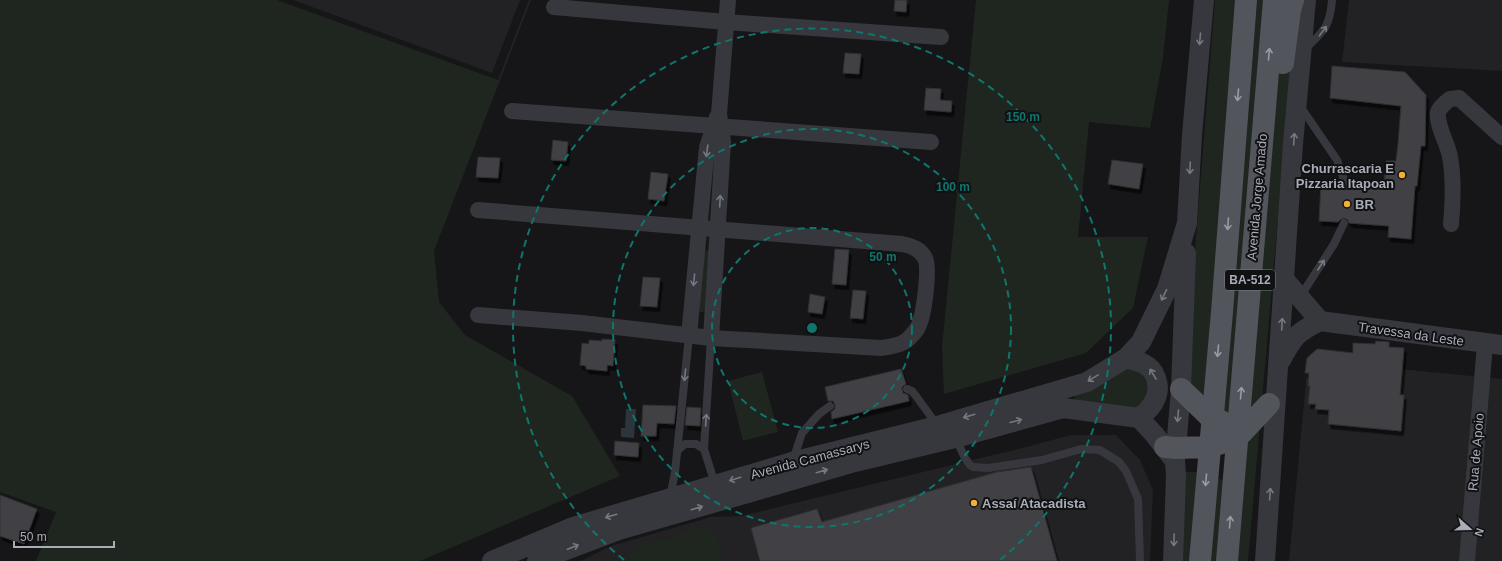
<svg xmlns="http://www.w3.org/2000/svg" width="1502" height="561" font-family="Arial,sans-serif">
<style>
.built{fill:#222225}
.green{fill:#1e261f}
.water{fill:#2c353c}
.building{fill:#404145;stroke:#303034;filter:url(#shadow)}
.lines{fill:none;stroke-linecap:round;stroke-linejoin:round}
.service{stroke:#37383d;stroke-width:8}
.minor{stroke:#37383d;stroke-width:16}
.tertiary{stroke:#37383d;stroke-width:20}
.primary{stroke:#53555c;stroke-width:22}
.oneway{stroke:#757881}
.oneway2{stroke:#979ba6}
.ring{fill:none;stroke:#0f766e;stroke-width:2;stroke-dasharray:7 5}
.poi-dot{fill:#f2b134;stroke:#111113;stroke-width:1.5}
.labels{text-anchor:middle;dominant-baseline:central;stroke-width:4;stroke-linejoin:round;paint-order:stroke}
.shield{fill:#111113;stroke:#7b7e86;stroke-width:1}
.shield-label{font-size:12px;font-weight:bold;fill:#a8adb8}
.poi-label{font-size:13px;font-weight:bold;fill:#a8adb8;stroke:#111113;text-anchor:start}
.street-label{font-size:13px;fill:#a8adb8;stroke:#111113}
.centre{fill:#0f766e;stroke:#111113;stroke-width:2}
.ring-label{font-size:12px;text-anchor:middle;font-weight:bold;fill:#0f766e;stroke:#111113;stroke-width:4;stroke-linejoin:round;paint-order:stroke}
</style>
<defs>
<filter id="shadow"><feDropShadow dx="2.5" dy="4.5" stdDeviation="0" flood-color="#0009"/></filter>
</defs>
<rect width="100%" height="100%" fill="#161618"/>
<path class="built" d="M293 0H520L492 73Z
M1349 0H1502V71L1342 62Z
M1308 360 1502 379V561H1289Z
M1071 435H1116L1140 460 1153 490 1150 561H581L611 546 711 517 741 516 1026 447Z"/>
<path class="green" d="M0 0H277L498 80 529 0H531L434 251 439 302 465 335 572 396 620 476 420 561H36L56 512 0 492Z
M976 0H1169L1163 58 1150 128 1089 122 1078 237H1148L1133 308 1086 353 944 394 942 347Z
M1215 0H1237L1205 404 1194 394 1191 382 1192 288Z
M1256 0H1266L1232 413 1220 416Z
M1280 0H1297L1248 561H1233Z
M707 250 710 252 706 311 703 312H700L699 308 704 253Z
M1134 367 1146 372 1153 394 1134 411 1075 401 1074 394 1123 369Z
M762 372 778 432 743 441 728 381Z
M1184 472H1200L1193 561H1180Z
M1215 479 1225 480 1219 561H1206Z
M706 527C716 537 725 546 722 561H628L631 553 640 545 657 540H673C681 531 694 528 706 527Z"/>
<path class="water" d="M626 409H636L634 438 621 437V428H625Z"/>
<path class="building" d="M895 0H907L906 12 894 11Z
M845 53 861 54 859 74 843 73Z
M1332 66 1405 72 1426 95 1425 146H1421L1417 186H1415L1411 239 1388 237 1389 226 1349 223 1348 220 1344 218 1341 219 1338 222 1319 221 1321 183 1340 184 1342 189 1345 190 1350 189 1351 185 1384 188 1386 161H1396L1398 144 1401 106 1330 98Z
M926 88 941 89 940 100 952 101 951 112 924 110Z
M553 140 568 142 566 161 551 160Z
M478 157 500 158 498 178 476 177Z
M1112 160 1143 164 1139 189 1108 184Z
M651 172 668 174 664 201 648 199Z
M835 249 849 250 846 285 832 284Z
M643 277 660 278 657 307 640 306Z
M853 290 866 291 863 319 850 318Z
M810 294 825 297 822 314 808 312Z
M602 339 615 340 613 366 607 365V371L586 369V366L580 365 582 343 589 344V340L602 341Z
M1376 341 1389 342V347L1404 348 1400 395H1404L1401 431 1328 424 1329 410 1315 409 1316 404H1308L1310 386H1308L1309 373H1305L1307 358 1317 349 1353 353V343L1375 344Z
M901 369 906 384 902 387V390L903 393 908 395 909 401 832 419 831 412 835 409V405L833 401H828L825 387Z
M643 405 676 406 674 424 657 423 656 436H641Z
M687 407 701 408 700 426 685 425Z
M615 441 639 443 638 457 614 455Z
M1031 467 1057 561H760L751 528 817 509 822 522 997 472Z
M0 495 37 509 24 544 0 536Z"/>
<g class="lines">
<path class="service" d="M1305 49C1324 31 1330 27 1332 0
M1300 106 1337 160 1346 185
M1300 297 1334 244 1344 223
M711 338 704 449 715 484
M907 389 912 391 916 396 937 425
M956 439 965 458 970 465 973 467 988 468 1042 460 1081 449 1100 450 1119 462 1126 471 1138 499 1140 561
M677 451 685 444H696L704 449
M793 460 802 433 819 414 830 406
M670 498 675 472 689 336"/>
<path class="minor" d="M554 7 726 22 941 37
M512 111 931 142
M478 210 902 244C912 246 920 249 925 258 930 267 924 312 920 322 919 326 915 332 912 335 905 345 893 346 882 348L711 338 582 323 478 315
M1451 224C1453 202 1454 179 1450 157 1448 144 1436 125 1438 112 1440 107 1446 102 1450 99L1459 98 1502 137
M689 336 707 147 717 117
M711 338 723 142 719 114 728 0
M1467 561 1485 344"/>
<path class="tertiary" d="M1284 279 1320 321
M1126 358C1132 360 1139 361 1144 364 1150 367 1154 372 1156 378 1162 395 1152 408 1139 418
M1281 360C1294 336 1296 333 1320 321L1502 345
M1139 418 1154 434 1175 461 1176 476 1173 561
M1175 461 1181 389 1186 253
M492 561 573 527 792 462 937 426 1087 382 1126 358 1141 342 1167 289 1187 223 1192 135 1204 0
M537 561 619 530 855 462 955 438 1063 408 1139 418
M1265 561 1293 144 1306 0"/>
<path class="primary" d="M1283 63 1290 10 1293 0
M1181 389 1212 419 1221 421
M1165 447 1176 448 1209 447 1237 438 1269 404
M1200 561 1222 312 1246 0
M1227 561 1274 0"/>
</g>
<defs><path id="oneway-shaft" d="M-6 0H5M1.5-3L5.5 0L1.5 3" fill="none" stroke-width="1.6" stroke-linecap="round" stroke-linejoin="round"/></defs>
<g class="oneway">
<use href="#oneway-shaft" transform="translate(1323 31) rotate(-53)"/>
<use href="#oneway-shaft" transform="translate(1200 39) rotate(95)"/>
<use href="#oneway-shaft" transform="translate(1294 139) rotate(-86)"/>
<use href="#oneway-shaft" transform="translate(707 151) rotate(98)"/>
<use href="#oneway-shaft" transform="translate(1190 168) rotate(93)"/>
<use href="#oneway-shaft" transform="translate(720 201) rotate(-87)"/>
<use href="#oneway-shaft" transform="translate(1321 265) rotate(-57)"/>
<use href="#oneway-shaft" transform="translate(694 280) rotate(96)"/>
<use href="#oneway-shaft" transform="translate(1164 295) rotate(116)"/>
<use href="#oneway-shaft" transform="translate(1282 324) rotate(-87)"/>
<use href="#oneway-shaft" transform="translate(1153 374) rotate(-121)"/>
<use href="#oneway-shaft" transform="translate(685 375) rotate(96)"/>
<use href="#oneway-shaft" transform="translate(1093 378) rotate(149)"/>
<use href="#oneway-shaft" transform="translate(969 416) rotate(164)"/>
<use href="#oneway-shaft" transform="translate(1178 416) rotate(95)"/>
<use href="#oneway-shaft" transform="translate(706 420) rotate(-86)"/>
<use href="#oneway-shaft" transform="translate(1016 421) rotate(-15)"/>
<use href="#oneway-shaft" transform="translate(822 471) rotate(-16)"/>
<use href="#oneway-shaft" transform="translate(735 479) rotate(163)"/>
<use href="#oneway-shaft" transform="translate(1270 494) rotate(-86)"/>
<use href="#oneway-shaft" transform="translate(697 508) rotate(-16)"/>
<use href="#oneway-shaft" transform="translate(611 516) rotate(164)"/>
<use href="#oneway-shaft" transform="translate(1174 540) rotate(92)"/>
<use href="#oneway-shaft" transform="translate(573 547) rotate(-21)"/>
</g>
<g class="oneway2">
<use href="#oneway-shaft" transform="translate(1269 54) rotate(-85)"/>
<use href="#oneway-shaft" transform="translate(1238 95) rotate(95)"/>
<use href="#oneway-shaft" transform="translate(1228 224) rotate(94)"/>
<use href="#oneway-shaft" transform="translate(1218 351) rotate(95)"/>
<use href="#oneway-shaft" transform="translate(1241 393) rotate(-85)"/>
<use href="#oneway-shaft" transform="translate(1206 480) rotate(95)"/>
<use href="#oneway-shaft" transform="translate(1230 522) rotate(-85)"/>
</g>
<g class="ring">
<circle cx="812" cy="328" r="100"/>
<circle cx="812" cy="328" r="199"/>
<path d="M624 560A299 299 0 1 1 1000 560"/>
</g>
<g class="poi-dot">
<circle cx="1402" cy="175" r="4"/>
<circle cx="1347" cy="204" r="4"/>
<circle cx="974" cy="503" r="4"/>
</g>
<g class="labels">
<rect class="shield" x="1225" y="270" width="50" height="20" rx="3"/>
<g class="shield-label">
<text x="1250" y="280">BA-512</text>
</g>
<g class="poi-label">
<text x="1394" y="168" text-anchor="end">Churrascaria E<tspan x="1394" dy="15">Pizzaria Itapoan</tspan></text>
<text x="1355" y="204">BR</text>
<text x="982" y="503">Assaí Atacadista</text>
</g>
<g class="street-label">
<text transform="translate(1257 197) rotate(-85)">Avenida Jorge Amado</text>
<text transform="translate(1411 334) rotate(8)">Travessa da Leste</text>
<text transform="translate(1476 452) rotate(-85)">Rua de Apoio</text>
<text transform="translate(810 459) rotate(-15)">Avenida Camassarys</text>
</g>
</g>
<circle cx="812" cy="328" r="6" class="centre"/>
<g class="ring-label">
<text x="1023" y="121">150 m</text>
<text x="953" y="191">100 m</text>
<text x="883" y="261">50 m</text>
</g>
<g transform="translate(1470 529) rotate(110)" stroke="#111113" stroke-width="3" paint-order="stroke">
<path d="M0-3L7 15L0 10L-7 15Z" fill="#a8adb8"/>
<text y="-6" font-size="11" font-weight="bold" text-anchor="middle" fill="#a8adb8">N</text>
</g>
<path d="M14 541v6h100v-6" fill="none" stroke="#a8adb8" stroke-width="2"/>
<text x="20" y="541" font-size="12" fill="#a8adb8" stroke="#111113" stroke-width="3" paint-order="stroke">50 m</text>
</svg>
